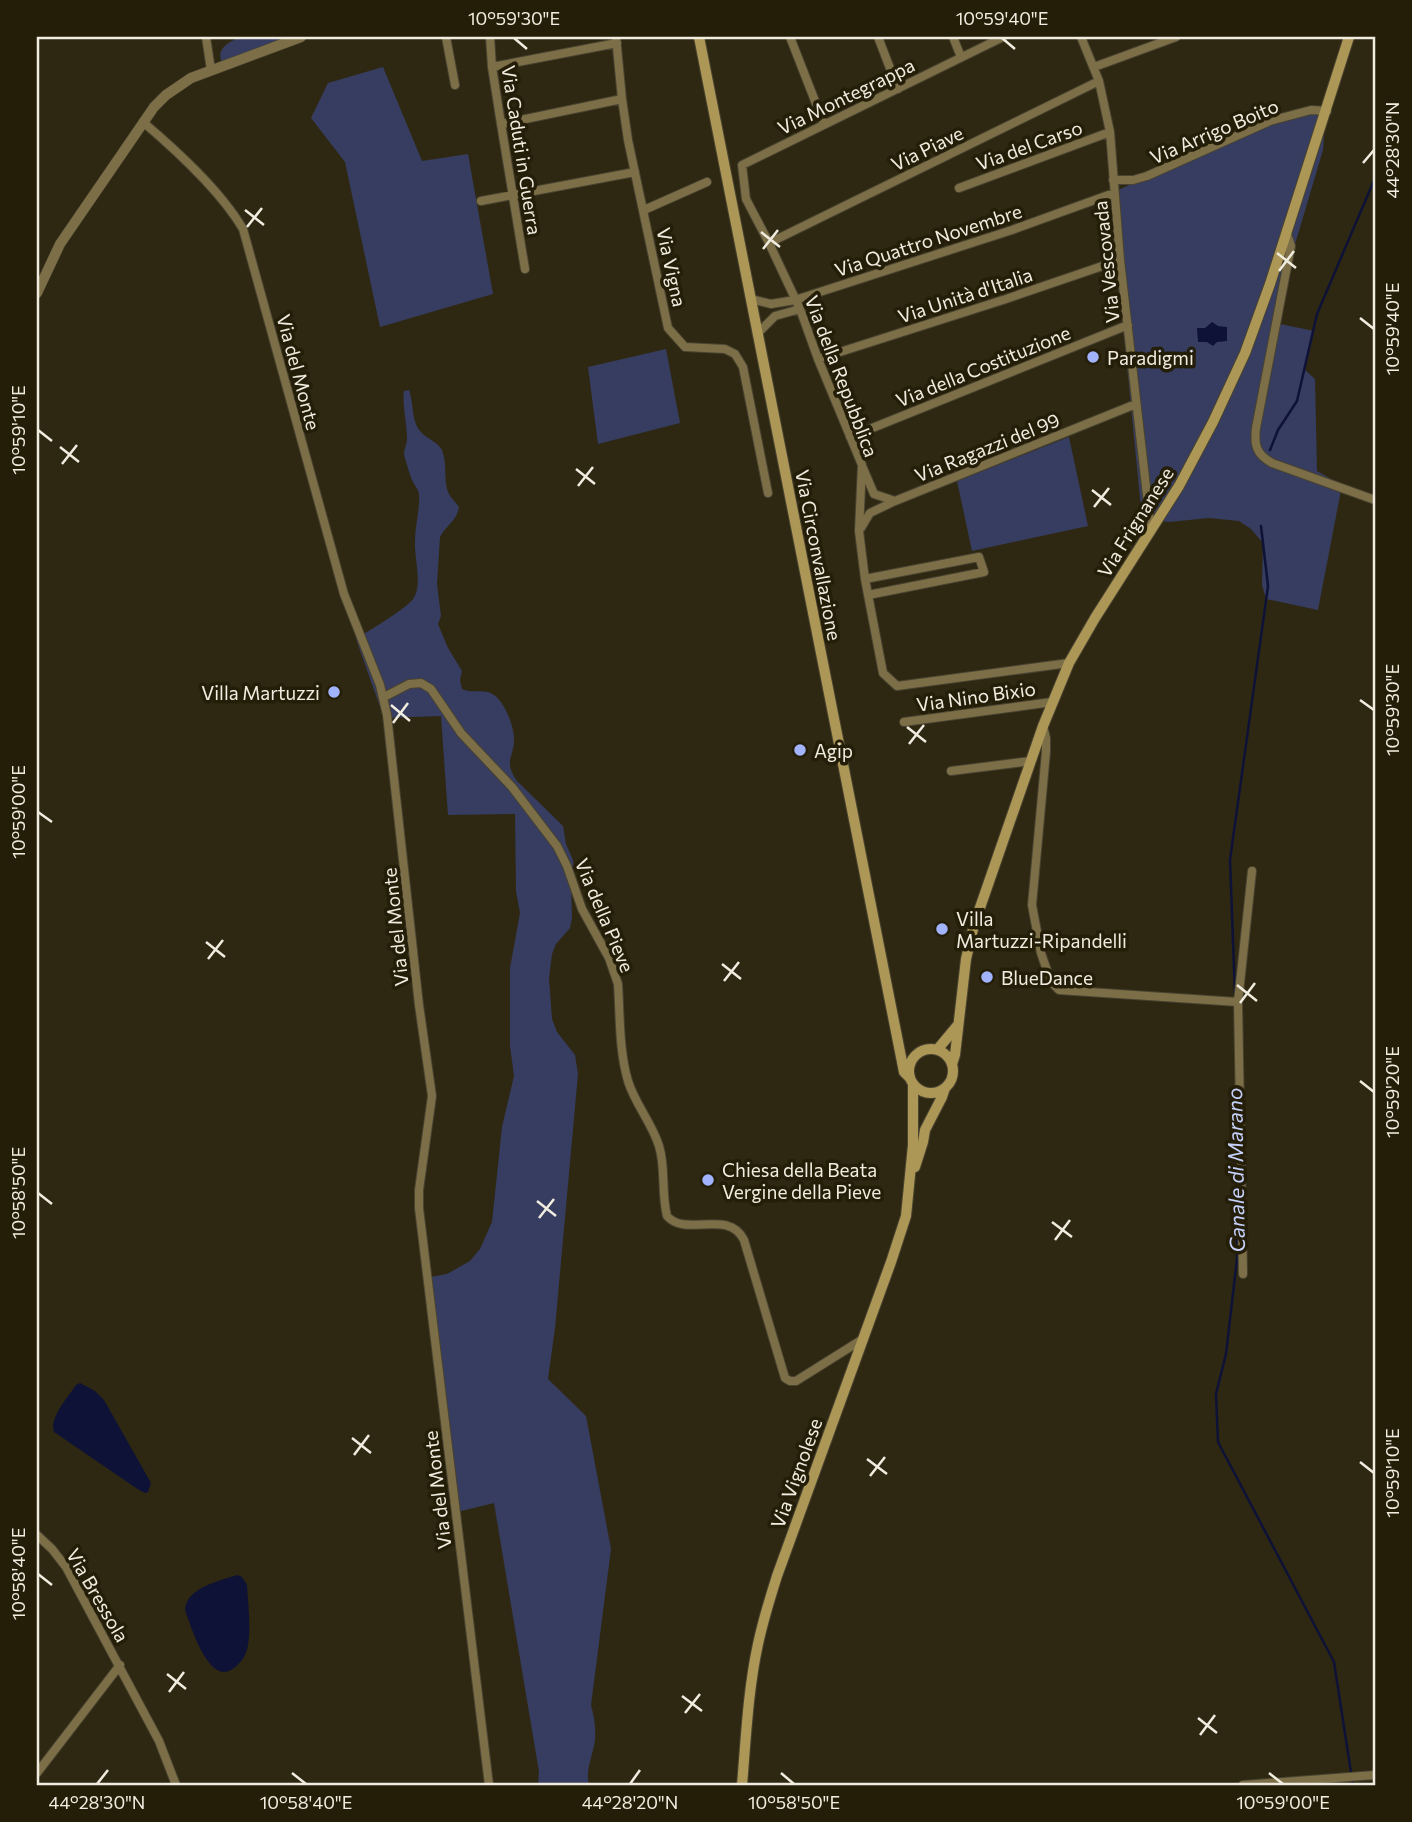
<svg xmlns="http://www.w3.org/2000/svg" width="1412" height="1822" font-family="Commissioner,sans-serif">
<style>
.green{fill:#363d60}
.water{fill:#0e1236}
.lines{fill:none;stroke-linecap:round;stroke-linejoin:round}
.stream{stroke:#0e1236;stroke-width:2.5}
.minor-casing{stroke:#494330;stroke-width:10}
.tertiary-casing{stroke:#494330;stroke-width:11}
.secondary-casing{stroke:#494330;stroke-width:12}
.minor{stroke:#7c6f48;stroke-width:8}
.tertiary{stroke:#7c6f48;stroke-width:10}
.secondary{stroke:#ac9756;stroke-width:10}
.ticks{fill:none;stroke:#f0ecdf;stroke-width:2.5}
.poi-dot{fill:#a1b3fd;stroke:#241e09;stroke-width:2.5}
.labels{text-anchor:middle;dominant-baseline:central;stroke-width:7;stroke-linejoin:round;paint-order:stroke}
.street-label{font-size:19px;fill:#f0ecdf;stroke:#241e09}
.poi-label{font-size:19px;fill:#f0ecdf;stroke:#241e09;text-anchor:start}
.water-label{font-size:21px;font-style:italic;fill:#c6d1fb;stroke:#241e09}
.neatline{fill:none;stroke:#f0ecdf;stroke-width:2.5}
.ticks-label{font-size:18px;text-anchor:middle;fill:#f0ecdf}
</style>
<rect width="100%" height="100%" fill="#2e2813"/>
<path class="green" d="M240 37H290L223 64C214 49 229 42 240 37Z
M383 67 422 161 468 154 493 294 380 327 345 162 311 118 328 83Z
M1305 107 1326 109 1323 150 1293 251 1280 324 1314 331 1305 370 1315 379 1317 471 1342 485 1318 610 1266 599 1262 585 1263 543 1251 529 1239 521 1209 518 1169 522 1142 518 1110 194 1274 117Z
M666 349 680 423 598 444 588 367Z
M409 390C414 403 411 422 421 432 428 440 437 441 442 450 447 463 444 476 447 489 449 497 455 501 459 507 457 521 446 525 440 537L437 584 441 616 438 624 448 648 462 671 460 680 462 689C472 694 484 688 494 695 505 703 514 726 514 739 514 759 503 760 517 781L563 826 566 844 573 860 574 868 571 881 572 918 570 928 556 944 552 954 549 978 552 1019 557 1032 575 1055 578 1074 555 1328 548 1379 586 1416 611 1549 591 1705C594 1716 596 1728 595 1740 593 1756 585 1769 589 1785H538L539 1772 494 1503 453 1513 430 1277 447 1274 470 1261 480 1249 492 1222 502 1127 514 1076 510 1046V968L520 913 516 891 515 814 448 815 441 716 384 718 356 639C368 631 406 609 413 599 423 586 414 557 415 541 415 525 420 510 419 494 418 488 414 485 412 480 410 475 405 459 404 454 404 449 407 444 407 439 407 423 402 405 404 391Z
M1069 437 1088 526 972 551 957 481Z"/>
<path class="water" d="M1212 322 1218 326 1227 327V341L1217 342 1213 346 1207 342H1198L1197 328H1205Z
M80 1383 95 1391 104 1400 151 1483 148 1492 145 1493 139 1490 54 1432C49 1418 68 1397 76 1385Z
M237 1575 242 1577 247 1585C248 1604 251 1626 248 1645 247 1654 241 1663 234 1668 209 1688 191 1626 185 1610 186 1588 219 1581 237 1575Z"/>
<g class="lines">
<path class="stream" d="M1270 450 1278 430 1297 401 1317 314 1375 178
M1235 995 1230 860 1268 586 1261 526
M1236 1106 1237 1259 1226 1354 1216 1394 1218 1442 1334 1662 1353 1785"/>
<defs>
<path id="minor" d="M206 37 211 70
M446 37 455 85
M490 37 492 67 501 124 525 269
M616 37 622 99 628 140 668 328 685 347 725 349 735 354 743 367 768 493
M790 37 824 124
M878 37 898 89
M953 37 961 57
M1003 37 742 165 746 199 769 243 800 309 818 359 862 465 859 531 865 579 883 673 897 686 1069 663
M1081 37 1099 81 1110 132 1120 260 1151 530
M492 67 617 43
M1094 67 1176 37
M143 122C177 151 220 190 243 229L344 594 380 685 387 715 419 1005 432 1096 419 1190V1208L489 1785
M501 124 622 99
M1113 180H1133L1147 176 1270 121 1311 110 1327 111
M959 188 1110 132
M481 201 635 172
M644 210 707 182
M1286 231 1291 246 1256 428C1254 445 1256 454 1272 463L1375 500
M769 243 1099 81
M751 299 771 304 795 300 1012 230 1114 193
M757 334 775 316 800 309
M818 359 1006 299 1120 260
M850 437 1128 325
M863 468 874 494 895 501
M861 528 870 513 895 501 1136 404
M865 579 979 557 984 572 868 595
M384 697 409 684 421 683 431 689 461 733 512 787 557 846 567 866 582 909 609 958 618 984C620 1015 619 1051 628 1081 635 1104 652 1123 659 1146 666 1168 661 1193 667 1216 686 1238 728 1208 744 1240L785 1378 790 1381H796L863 1339
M904 722 1052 702
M1043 726 1046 738V752L1032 905 1041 953 1051 982 1059 990 1238 1002
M951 771 1031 761
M1243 1274 1238 1002 1252 871
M37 1535 52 1549 66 1567 159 1741 176 1785
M37 1773 120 1665
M1243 1785 1375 1775"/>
<path id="tertiary" d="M37 293 60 244 154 107 166 95 191 78 301 37"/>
<path id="secondary" d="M699 37 904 1072 910 1078
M909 1071a22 22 0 1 1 44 0a22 22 0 1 1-44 0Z
M937 1050 957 1026
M952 1064 955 1055 966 959 974 925 1043 726 1069 663 1095 618 1179 486 1213 422 1245 353 1270 284 1349 37
M915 1167 923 1142 925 1130 942 1097 945 1088
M742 1785C746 1738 748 1690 758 1644 763 1621 770 1598 777 1576L891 1262 906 1216 913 1145V1084"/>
</defs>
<use href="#minor" class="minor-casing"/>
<use href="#tertiary" class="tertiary-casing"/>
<use href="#secondary" class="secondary-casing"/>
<use href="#minor" class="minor"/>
<use href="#tertiary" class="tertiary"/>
<use href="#secondary" class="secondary"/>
</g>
<path class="ticks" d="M514 38 527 49M1002 38 1015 49M1363 163 1374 150M245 210 264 225M247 227 262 208M761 232 780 247M763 249 778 230M1277 253 1296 268M1279 271 1294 251M1360 318 1374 329M38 430 52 441M60 447 79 462M62 464 77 445M576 469 595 484M578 486 593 467M1092 490 1111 505M1094 507 1109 488M1360 700 1374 710M391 705 410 721M393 723 408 703M907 727 926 742M909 744 924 725M38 812 52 822M206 942 225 957M208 959 223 940M722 964 741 979M724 981 739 962M1237 985 1257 1001M1240 1003 1255 983M1360 1081 1374 1092M38 1193 52 1204M537 1201 556 1216M539 1218 554 1199M1052 1222 1072 1237M1055 1240 1070 1220M352 1438 371 1453M354 1455 369 1435M867 1459 887 1474M1360 1462 1374 1473M870 1476 885 1457M38 1574 52 1585M167 1674 186 1689M169 1692 184 1672M682 1696 702 1711M685 1713 700 1694M1198 1718 1217 1733M1200 1735 1215 1715M292 1773 306 1784M781 1773 794 1784M1269 1773 1283 1784M97 1784 108 1770M630 1784 640 1770"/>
<g class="poi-dot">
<circle cx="1093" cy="357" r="7"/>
<circle cx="334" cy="692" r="7"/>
<circle cx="800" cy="750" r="7"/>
<circle cx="942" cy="929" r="7"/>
<circle cx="987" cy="977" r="7"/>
<circle cx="708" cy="1180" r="7"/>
</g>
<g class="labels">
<g class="street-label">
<text transform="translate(846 96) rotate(-26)">Via Montegrappa</text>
<text transform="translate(1214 131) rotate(-23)">Via Arrigo Boito</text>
<text transform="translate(1029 145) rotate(-20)">Via del Carso</text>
<text transform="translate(927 148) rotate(-26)">Via Piave</text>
<text transform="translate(522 150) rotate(81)">Via Caduti in Guerra</text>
<text transform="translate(928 240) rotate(-18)">Via Quattro Novembre</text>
<text transform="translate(1106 262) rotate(-96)">Via Vescovada</text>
<text transform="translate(672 267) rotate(78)">Via Vigna</text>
<text transform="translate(965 295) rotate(-18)">Via Unità d'Italia</text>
<text transform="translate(983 366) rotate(-22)">Via della Costituzione</text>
<text transform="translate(299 372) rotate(75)">Via del Monte</text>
<text transform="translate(842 376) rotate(69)">Via della Repubblica</text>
<text transform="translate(987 447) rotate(-22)">Via Ragazzi del 99</text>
<text transform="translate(1135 522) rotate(-58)">Via Frignanese</text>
<text transform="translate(819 555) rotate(79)">Via Circonvallazione</text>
<text transform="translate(976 696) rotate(-8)">Via Nino Bixio</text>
<text transform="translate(605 915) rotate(67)">Via della Pieve</text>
<text transform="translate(395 927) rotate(-96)">Via del Monte</text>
<text transform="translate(796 1473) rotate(-70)">Via Vignolese</text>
<text transform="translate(437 1490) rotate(-97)">Via del Monte</text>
<text transform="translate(98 1595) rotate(60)">Via Bressola</text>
</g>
<g class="poi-label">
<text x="1107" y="357">Paradigmi</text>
<text x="320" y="692" text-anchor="end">Villa Martuzzi</text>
<text x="814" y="750">Agip</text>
<text x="956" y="918">Villa<tspan x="956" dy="22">Martuzzi-Ripandelli</tspan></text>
<text x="1001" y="977">BlueDance</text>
<text x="722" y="1169">Chiesa della Beata<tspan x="722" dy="22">Vergine della Pieve</tspan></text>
</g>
<g class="water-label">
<text transform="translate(1235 1170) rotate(-91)">Canale di Marano</text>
</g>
</g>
<rect width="1412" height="1822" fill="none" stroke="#241e09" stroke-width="77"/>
<rect x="38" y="38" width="1336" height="1746" class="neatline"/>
<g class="ticks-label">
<text x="514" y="25">10°59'30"E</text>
<text x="1002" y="25">10°59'40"E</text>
<text transform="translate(1393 150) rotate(-90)" y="6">44°28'30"N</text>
<text transform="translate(1393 329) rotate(-90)" y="6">10°59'40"E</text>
<text transform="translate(19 430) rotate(-90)" y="6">10°59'10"E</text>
<text transform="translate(1393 710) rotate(-90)" y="6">10°59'30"E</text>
<text transform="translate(19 812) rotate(-90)" y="6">10°59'00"E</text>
<text transform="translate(1393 1092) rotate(-90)" y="6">10°59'20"E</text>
<text transform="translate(19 1193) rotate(-90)" y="6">10°58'50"E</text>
<text transform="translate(1393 1473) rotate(-90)" y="6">10°59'10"E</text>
<text transform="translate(19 1574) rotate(-90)" y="6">10°58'40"E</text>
<text x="97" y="1809">44°28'30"N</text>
<text x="306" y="1809">10°58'40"E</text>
<text x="630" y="1809">44°28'20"N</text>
<text x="794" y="1809">10°58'50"E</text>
<text x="1283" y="1809">10°59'00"E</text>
</g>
</svg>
